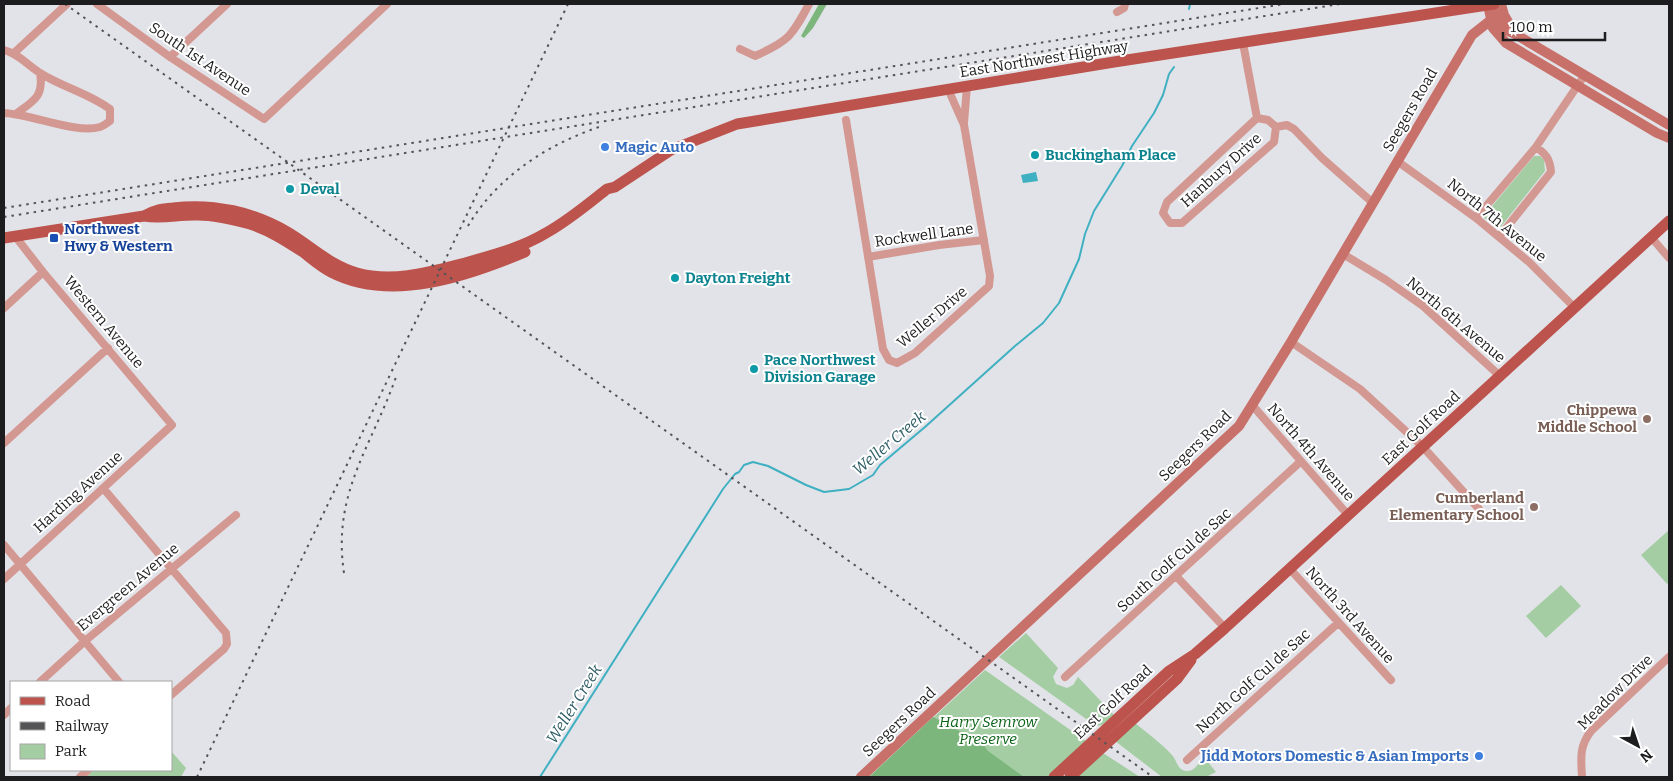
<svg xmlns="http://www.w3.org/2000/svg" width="1673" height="781" font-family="Bitter,serif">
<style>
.green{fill:#a4cda3}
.forest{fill:#7cb67c}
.water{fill:#3fb0c2}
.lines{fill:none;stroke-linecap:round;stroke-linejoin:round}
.stream{stroke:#3fb0c2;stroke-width:2}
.street{stroke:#d49892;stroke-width:8}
.secondary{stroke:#c8716a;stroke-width:10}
.primary{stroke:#bd534d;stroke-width:11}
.rail{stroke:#545457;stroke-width:2;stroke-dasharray:2.5 5;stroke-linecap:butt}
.shop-dot{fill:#3f7fe0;stroke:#fff;stroke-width:2}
.culture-dot{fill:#0f9aa8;stroke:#fff;stroke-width:2}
.transit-dot{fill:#1a4fb4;stroke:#fff;stroke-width:2}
.education-dot{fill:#8d6e63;stroke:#fff;stroke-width:2}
.labels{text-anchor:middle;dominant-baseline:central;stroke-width:4;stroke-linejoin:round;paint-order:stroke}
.street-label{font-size:15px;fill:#1d1d1f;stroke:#fff}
.shop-label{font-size:15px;font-weight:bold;fill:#366cbe;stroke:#fff;text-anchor:start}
.culture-label{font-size:15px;font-weight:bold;fill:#0d838f;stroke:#fff;text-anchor:start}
.transit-label{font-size:15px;font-weight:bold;fill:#164399;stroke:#fff;text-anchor:start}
.education-label{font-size:15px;font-weight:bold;fill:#785e54;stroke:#fff;text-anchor:end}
.park-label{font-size:15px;font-style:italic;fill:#0c6218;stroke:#fff}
.water-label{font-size:16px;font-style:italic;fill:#2f5e66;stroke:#fff}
</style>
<rect width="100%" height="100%" fill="#e2e3e8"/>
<path class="green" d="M1534 156H1540L1544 160 1545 171 1499 229 1483 217Z
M1669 530V582L1667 584 1641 555Z
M1561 585 1581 606 1546 638 1526 616Z
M1026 633 1058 668 1053 677 1056 684 1067 688 1073 685 1078 677 1114 715 1102 725 1096 726 999 657Z
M985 670 1086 741 1047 777H869Z
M1135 723C1147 733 1161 743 1172 755 1177 760 1177 771 1187 771 1197 771 1198 761 1204 757L1216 772 1206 777H1162L1115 741Z
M171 751 186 768 181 777H86L94 770H171Z
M1103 753 1140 777H1076Z"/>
<path class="forest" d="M819 4H827L813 28 804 38 801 36Z
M933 717 982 743 988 751 1024 777H869Z"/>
<path class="water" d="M1036 172 1038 181 1023 183 1021 175Z"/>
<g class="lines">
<path class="stream" d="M1189 9 1190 4
M540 777 723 489 735 474 739 472 744 465 753 462 768 466 806 485 824 492 849 489 873 475 880 465 925 427 1015 346 1043 323 1059 303 1079 259 1085 234 1094 211 1122 166 1132 146 1154 113 1163 95 1169 74 1174 67"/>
<path class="street" d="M97 4 170 57 264 119 387 4
M1117 12 1124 8 1125 4
M1243 43 1257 118
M740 49 755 56C789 41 792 36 809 4
M4 50C19 54 27 65 40 73 62 87 88 93 110 109V121C107 123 103 126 100 127 76 134 31 114 4 113
M14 53 67 4
M170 57 227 4
M17 113C34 101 44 96 40 73
M1257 118 1268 120 1276 127 1274 142 1182 223H1170L1163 213 1167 202Z
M846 120 883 349 889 360 897 363 915 353 989 286 990 276 964 125 948 89
M964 123 967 86
M1276 127 1287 125 1294 129 1322 158 1373 203
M1397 161 1476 218 1529 262 1574 307
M1476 218 1536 147 1584 76
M1499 237 1551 172C1550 159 1546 154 1536 147
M1651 237 1669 258
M1343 254 1386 280 1423 306 1500 376
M868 257 939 245 984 240
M4 308 43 272
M1291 342 1360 389 1423 447 1479 509
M1253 406 1348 515
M4 443 108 348
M103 488 226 633 227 644 224 649 171 695
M4 545 119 682
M1290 569 1391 680
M1176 576 1225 628
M4 579 172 425 43 272 15 236
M1065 677 1300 462
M40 682 85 641 236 515
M4 715 11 708
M1187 760 1338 623
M80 777 88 770
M1582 777C1581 758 1579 747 1591 731L1669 657"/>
<path class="secondary" d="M1501 4 1504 15 1515 34 1669 125
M1488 5 1493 28 1506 43 1657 133 1669 138
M1492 9C1499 18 1501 29 1513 33
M861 777 1239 426 1291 342 1472 35 1491 20"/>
<path class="primary" d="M144 216C154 210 162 209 173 208 213 203 254 212 289 233 312 247 331 266 357 273 393 283 430 272 465 263 493 255 521 248 546 233 568 221 588 204 607 189L615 187 671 150 737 124 1114 62 1494 4
M4 238 144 216C161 219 177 215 194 215 212 214 232 219 250 224 269 230 286 241 303 252 312 259 321 267 331 272 391 303 468 276 525 252
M1054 777 1169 671 1195 654 1225 628 1669 221
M1070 777 1177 679 1191 660"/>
<path class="rail" d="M65 4 1153 777
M4 208 1284 4
M4 217 1340 4
M468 226C496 178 546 145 599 127
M344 573C332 493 371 448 396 377
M197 777 568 4"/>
</g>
<g class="shop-dot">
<circle cx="605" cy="147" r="5"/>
<circle cx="1479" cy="756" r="5"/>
</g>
<g class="culture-dot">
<circle cx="1035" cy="155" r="5"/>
<circle cx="290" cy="189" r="5"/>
<circle cx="675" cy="278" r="5"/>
<circle cx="754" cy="369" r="5"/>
</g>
<rect class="transit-dot" x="49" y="233" width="10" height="10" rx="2.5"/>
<g class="education-dot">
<circle cx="1647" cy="419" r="5"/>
<circle cx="1534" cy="507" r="5"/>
</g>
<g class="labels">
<g class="street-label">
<text transform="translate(200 59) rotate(34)">South 1st Avenue</text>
<text transform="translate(1044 59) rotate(-9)">East Northwest Highway</text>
<text transform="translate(1410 110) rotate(-60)">Seegers Road</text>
<text transform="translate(1221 170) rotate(-42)">Hanbury Drive</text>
<text transform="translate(1497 220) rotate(39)">North 7th Avenue</text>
<text transform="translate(924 235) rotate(-8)">Rockwell Lane</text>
<text transform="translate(932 317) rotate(-40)">Weller Drive</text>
<text transform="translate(1456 320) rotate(40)">North 6th Avenue</text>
<text transform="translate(104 322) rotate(50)">Western Avenue</text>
<text transform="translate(1421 428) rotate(-43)">East Golf Road</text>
<text transform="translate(1195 446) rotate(-44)">Seegers Road</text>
<text transform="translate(1311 452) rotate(49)">North 4th Avenue</text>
<text transform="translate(78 492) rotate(-42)">Harding Avenue</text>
<text transform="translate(1174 560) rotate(-42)">South Golf Cul de Sac</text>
<text transform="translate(128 587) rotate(-40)">Evergreen Avenue</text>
<text transform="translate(1350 615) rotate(48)">North 3rd Avenue</text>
<text transform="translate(1253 681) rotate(-42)">North Golf Cul de Sac</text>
<text transform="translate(1615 692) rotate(-45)">Meadow Drive</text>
<text transform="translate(1113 702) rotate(-43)">East Golf Road</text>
<text transform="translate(899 722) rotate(-43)">Seegers Road</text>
</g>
<g class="shop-label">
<text x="615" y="147">Magic Auto</text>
<text x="1469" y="756" text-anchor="end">Jidd Motors Domestic &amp; Asian Imports</text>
</g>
<g class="culture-label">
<text x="1045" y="155">Buckingham Place</text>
<text x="300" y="189">Deval</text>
<text x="685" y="278">Dayton Freight</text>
<text x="764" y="360">Pace Northwest<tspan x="764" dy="17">Division Garage</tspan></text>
</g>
<g class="transit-label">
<text x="64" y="229">Northwest<tspan x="64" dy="17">Hwy &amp; Western</tspan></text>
</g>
<g class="education-label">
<text x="1637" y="410">Chippewa<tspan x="1637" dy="17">Middle School</tspan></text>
<text x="1524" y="498">Cumberland<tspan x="1524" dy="17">Elementary School</tspan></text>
</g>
<g class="park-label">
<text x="988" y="722">Harry Semrow<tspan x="988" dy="17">Preserve</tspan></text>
</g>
<g class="water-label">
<text transform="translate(889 443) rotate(-40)">Weller Creek</text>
<text transform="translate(574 704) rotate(-58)">Weller Creek</text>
</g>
</g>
<rect width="1673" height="781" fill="none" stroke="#1d1d1f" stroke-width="10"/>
<rect x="10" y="681" width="162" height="90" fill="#ffffff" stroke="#a5a5a5"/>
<rect x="20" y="697" width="25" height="8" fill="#bd534d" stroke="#a5a5a5"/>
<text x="55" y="706" font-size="15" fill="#1d1d1f">Road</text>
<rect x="20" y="722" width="25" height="8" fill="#545457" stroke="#a5a5a5"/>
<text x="55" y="731" font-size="15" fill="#1d1d1f">Railway</text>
<rect x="20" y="744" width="25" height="15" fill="#a4cda3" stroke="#a5a5a5"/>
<text x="55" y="756" font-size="15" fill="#1d1d1f">Park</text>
<g transform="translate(1638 746) rotate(140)" stroke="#ffffff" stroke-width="4" paint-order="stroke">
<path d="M0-4L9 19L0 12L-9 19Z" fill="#1d1d1f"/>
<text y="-8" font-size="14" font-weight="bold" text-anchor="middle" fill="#1d1d1f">N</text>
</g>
<path d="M1503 32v8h102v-8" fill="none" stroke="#1d1d1f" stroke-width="2.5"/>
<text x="1510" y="32" font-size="15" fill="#1d1d1f" stroke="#ffffff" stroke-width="4" paint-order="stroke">100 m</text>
</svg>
